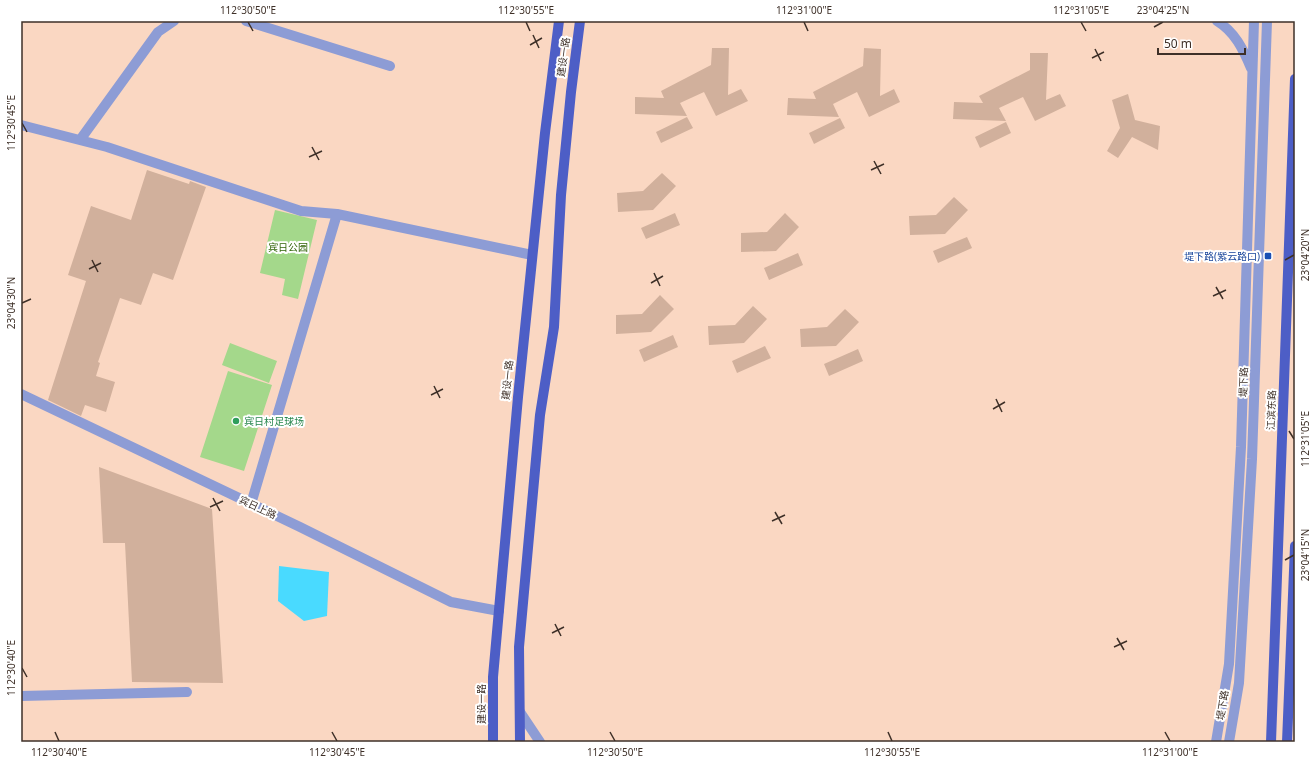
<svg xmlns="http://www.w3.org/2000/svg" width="1316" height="763" font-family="'Noto Sans','Noto Sans SC',sans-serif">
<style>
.green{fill:#a4d88b}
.water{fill:#49daff}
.building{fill:#d1b09c}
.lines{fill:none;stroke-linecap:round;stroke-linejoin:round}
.minor{stroke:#8d9cd5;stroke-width:10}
.major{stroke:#4d5ec6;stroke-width:10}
.ticks{fill:none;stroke:#3e3028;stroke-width:1.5}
.transit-dot{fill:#1a4fb4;stroke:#fff;stroke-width:1.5}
.leisure-dot{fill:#2e9e5b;stroke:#fff;stroke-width:1.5}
.labels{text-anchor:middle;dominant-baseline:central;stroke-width:4;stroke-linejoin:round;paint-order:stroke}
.street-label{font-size:10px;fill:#3e3028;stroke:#fff}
.park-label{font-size:10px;fill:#316408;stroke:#fff}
.transit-label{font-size:10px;fill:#164399;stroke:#fff;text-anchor:end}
.leisure-label{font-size:10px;fill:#27864d;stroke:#fff;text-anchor:start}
.neatline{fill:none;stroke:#3e3028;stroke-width:1.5}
.ticks-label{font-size:10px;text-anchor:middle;fill:#3e3028}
</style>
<rect width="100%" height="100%" fill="#fad7c2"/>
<path class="green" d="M275 210 317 220 298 299 282 295 285 279 260 273Z
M230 343 277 361 269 383 222 365Z
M228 371 272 385 244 471 200 457Z"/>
<path class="water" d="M279 566 329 572 327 616 304 621 278 601Z"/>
<path class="building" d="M712 48H729L728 95 741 89 748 101 716 116 704 92 680 103 687 116 635 114V97L664 98 661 91 711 65Z
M864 48 881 49 880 96 894 89 900 102 869 117 857 92 833 104 839 117 787 115 788 98 816 99 813 92 863 66Z
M1030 53H1048L1046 100 1060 94 1066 106 1035 121 1023 97 999 108 1006 121 953 119 954 102 983 103 979 96 1030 70Z
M1128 94 1135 120 1160 126 1158 150 1132 137 1118 158 1107 151 1120 128 1112 100Z
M687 117 693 128 661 143 656 132Z
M840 118 845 128 814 144 809 133Z
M1006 122 1011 133 980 148 975 137Z
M147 170 189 184 190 181 206 187 173 280 153 273 141 305 120 298 98 362 100 363 96 376 115 382 106 412 85 405 81 416 48 400 86 281 68 275 91 206 131 220Z
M662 173 676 186 653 210 618 212 617 193 643 191Z
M954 197 968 210 945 234 910 235 909 216 936 215Z
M675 213 680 225 646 239 641 228Z
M785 213 799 227 776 251 741 252V233L767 232Z
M967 237 972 248 938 263 933 251Z
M798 253 803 265 769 280 764 268Z
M660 295 674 309 651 332 616 334V315L642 314Z
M753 306 767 319 744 343 709 345 708 326 735 325Z
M845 309 859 322 836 346 801 347 800 329 827 327Z
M673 335 678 347 644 362 639 350Z
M765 346 771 358 737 373 732 361Z
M858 349 863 361 829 376 824 364Z
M99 467 212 509 223 683 132 682 125 543H103Z"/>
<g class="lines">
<path class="minor" d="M246 21 390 66
M1217 21C1235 32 1243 49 1251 68
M21 125 107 147 301 211 337 214 532 255
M80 140 158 32 174 21
M21 394 300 527 451 602 499 611
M251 504 337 214
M21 696 187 692
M520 712 540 742
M1216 742 1229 664 1241 447 1254 21
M1229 742 1239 683 1252 459 1267 21"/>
<path class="major" d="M493 742V677L518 397 545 133 559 21
M520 742 519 647 540 415 554 327 561 195 571 92 580 21
M1271 742 1295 79
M1287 742 1295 546"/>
</g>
<path class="ticks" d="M248 22 253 31M526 22 530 31M804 22 808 31M1081 22 1086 31M1154 27 1163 22M533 35 539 48M530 45 542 38M1095 49 1101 61M1092 58 1104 52M22 123 27 132M312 147 319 160M309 157 322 151M874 161 881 174M871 170 884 164M92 260 98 272M1285 260 1294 255M89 269 101 263M654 273 660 286M651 283 663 276M1216 287 1223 299M1213 296 1226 290M22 303 31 299M434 386 440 398M431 395 443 389M996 399 1002 412M993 409 1005 402M1289 431 1294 439M213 498 220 511M210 507 223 501M775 512 782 524M772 521 785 515M1285 560 1294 555M555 624 561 636M552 633 564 627M1117 638 1124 650M1114 647 1127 641M22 668 27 677M55 732 59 741M332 732 337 741M610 732 615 741M888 732 892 741M1165 732 1170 741"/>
<rect class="transit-dot" x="1264" y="252" width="8" height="8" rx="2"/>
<circle class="leisure-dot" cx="236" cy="421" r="4"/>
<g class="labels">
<g class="street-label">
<text transform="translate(563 57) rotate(-82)">建设一路</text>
<text transform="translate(507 380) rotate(-84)">建设一路</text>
<text transform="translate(1243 382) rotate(-88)">堤下路</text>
<text transform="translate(1271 410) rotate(-88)">江滨东路</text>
<text transform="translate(258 507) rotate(25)">宾日上路</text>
<text transform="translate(481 704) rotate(-90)">建设一路</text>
<text transform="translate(1222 705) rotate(-81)">堤下路</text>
</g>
<g class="park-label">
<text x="288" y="247">宾日公园</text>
</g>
<g class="transit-label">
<text x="1260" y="256">堤下路(紫云路口)</text>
</g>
<g class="leisure-label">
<text x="244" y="421">宾日村足球场</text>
</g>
</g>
<rect width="1316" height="763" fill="none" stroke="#ffffff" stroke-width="44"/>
<path d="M1158 48v6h87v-6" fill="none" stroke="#3e3028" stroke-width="2"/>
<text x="1164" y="48" font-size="12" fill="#3e3028" stroke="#ffffff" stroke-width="3" paint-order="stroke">50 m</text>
<rect x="22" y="22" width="1272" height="719" class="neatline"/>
<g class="ticks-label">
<text x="248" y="14">112°30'50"E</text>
<text x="526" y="14">112°30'55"E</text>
<text x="804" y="14">112°31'00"E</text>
<text x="1081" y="14">112°31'05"E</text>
<text x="1163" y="14">23°04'25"N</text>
<text transform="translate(11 123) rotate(-90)" y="4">112°30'45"E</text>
<text transform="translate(1305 255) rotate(-90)" y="4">23°04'20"N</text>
<text transform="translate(11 303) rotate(-90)" y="4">23°04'30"N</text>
<text transform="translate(1305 439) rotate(-90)" y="4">112°31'05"E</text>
<text transform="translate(1305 555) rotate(-90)" y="4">23°04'15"N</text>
<text transform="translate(11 668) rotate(-90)" y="4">112°30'40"E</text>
<text x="59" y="756">112°30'40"E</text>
<text x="337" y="756">112°30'45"E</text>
<text x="615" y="756">112°30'50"E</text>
<text x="892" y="756">112°30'55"E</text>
<text x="1170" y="756">112°31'00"E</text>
</g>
</svg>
